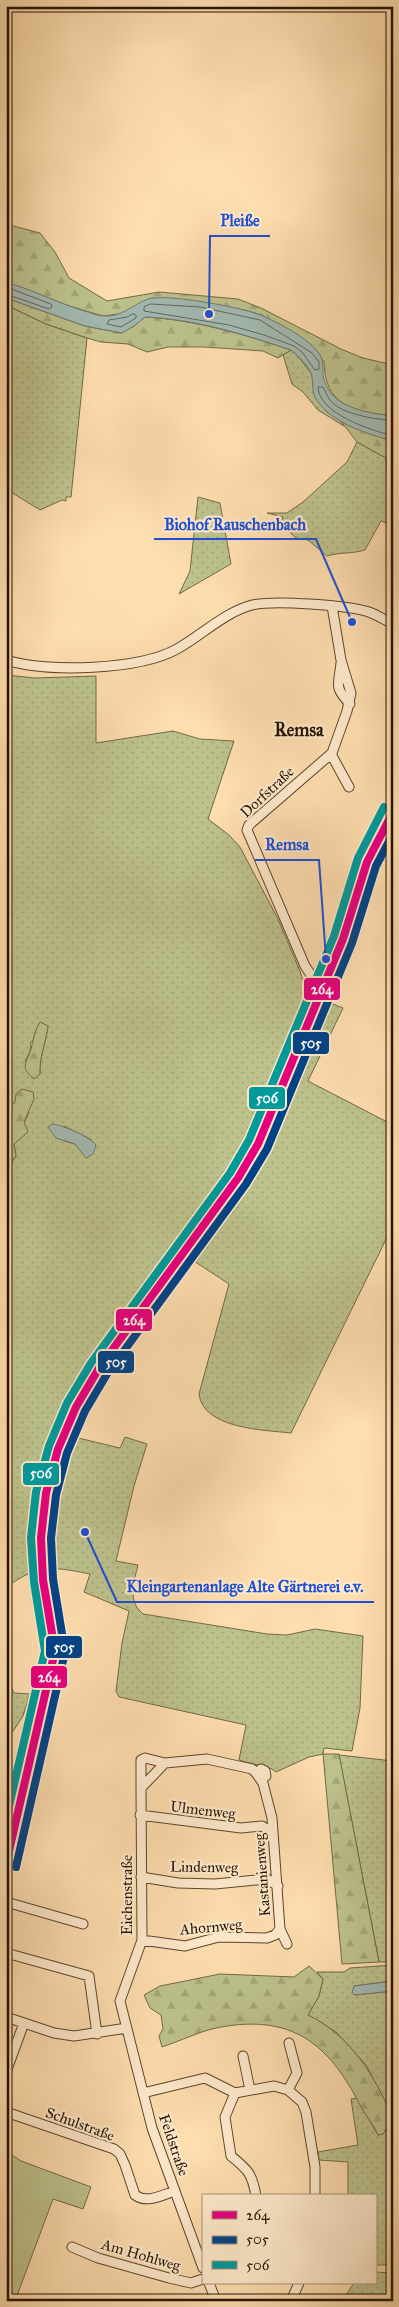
<svg xmlns="http://www.w3.org/2000/svg" width="399" height="2307" font-family="'IM FELL Great Primer',serif">
<style>
.green{fill:url(#green-dots);stroke:#716a47;fill-rule:evenodd}
.forest{fill:url(#forest-firs);stroke:#716a47}
.pitch{fill:#bdc28d;stroke:#716a47}
.water{fill:#a2bab3;stroke:#70776c}
.lines{fill:none;stroke-linecap:round;stroke-linejoin:round}
.shore{stroke:#64665a;stroke-width:1}
.minor-casing{stroke:#5b462c;stroke-width:11}
.minor{stroke:#fee9cb;stroke-width:9}
.bus-1-casing{stroke:#fee9cb;stroke-width:11}
.bus-2-casing{stroke:#fee9cb;stroke-width:11}
.bus-3-casing{stroke:#fee9cb;stroke-width:11}
.bus-1{stroke:#e6007d;stroke-width:8}
.bus-2{stroke:#004288;stroke-width:8}
.bus-3{stroke:#009a9b;stroke-width:8}
.labels{text-anchor:middle;dominant-baseline:central;stroke-width:4.5;stroke-linejoin:round;paint-order:stroke}
.street-label{font-size:15px;fill:#251301;stroke:#fee9cb}
.quarter-label{font-size:18px;font-weight:bold;fill:#251301;stroke:#fee9cb}
.leader{fill:none;stroke:#1d4ed8;stroke-width:2}
.callout-dot{fill:#1d4ed8;stroke:#fee9cb;stroke-width:2}
.callout-label{font-size:16px;text-anchor:middle;font-weight:bold;fill:#1d4ed8;stroke:#fee9cb;stroke-width:4.5;stroke-linejoin:round;paint-order:stroke}
.line-badge{stroke:#fee9cb;stroke-width:2}
.badge-label{font-size:14px;text-anchor:middle;font-weight:bold;fill:#fff}
</style>
<defs>
<pattern id="green-dots" width="8" height="8" patternUnits="userSpaceOnUse" patternTransform="scale(1.25)"><rect width="8" height="8" fill="#bdc28d"/><path d="M2 2h.1M6 6h.1" fill="none" stroke="#a2a678" stroke-width="1.8" stroke-linecap="round"/></pattern>
<pattern id="forest-firs" width="22" height="20" patternUnits="userSpaceOnUse" patternTransform="scale(1.25)"><rect width="22" height="20" fill="#bdc28d"/><path d="M5 1l3.5 6h-7zM16 11l3.5 6h-7z" fill="#a2a678"/></pattern>
</defs>
<rect width="100%" height="100%" fill="#feddaf"/>
<filter id="stains"><feTurbulence type="fractalNoise" baseFrequency=".004" numOctaves="4"/><feColorMatrix values="0 0 0 0 .2 0 0 0 0 .09 0 0 0 0 .02 0 0 0 .5 -.17"/></filter>
<radialGradient id="worn" r=".72"><stop offset=".6" stop-color="#630" stop-opacity="0"/><stop offset="1" stop-color="#630" stop-opacity=".3"/></radialGradient>
<path class="green" d="M6 305 46 324 87 338 71 497H66V501L62 500 40 510 6 489Z
M291 350 298 356 311 373 326 411 341 421 344 426 318 410 303 392 292 384 283 355Z
M357 442 386 458 388 477 393 473V525L381 521 365 550C352 554 340 552 327 556L308 540 296 538 281 524 283 517 267 513H287L303 502 347 462Z
M198 497 220 503 231 564 179 594 190 571Z
M6 675 35 678 96 676V743L173 731 200 739 234 741 208 819 229 835 240 847 278 919 300 971 307 994 343 1008 308 1081 393 1125V1225L291 1433C265 1430 203 1429 199 1394L229 1284 174 1248 91 1367 55 1429 70 1436 120 1448 125 1437 147 1444 134 1486 116 1561 138 1565C134 1582 127 1601 143 1614L267 1634 287 1635 315 1629 363 1636 360 1708 352 1751 324 1748 323 1754 309 1757 276 1772 272 1769 239 1760 246 1725 119 1697 116 1691 122 1643 129 1611 84 1592 90 1574C65 1569 44 1564 22 1577 16 1581 10 1583 6 1589V1161L12 1162 16 1156 14 1144 29 1112 15 1102 9 1117 12 1141 6 1146ZM48 1026C46 1042 39 1058 40 1074L25 1061 30 1052 31 1042ZM64 1126 92 1140 81 1149 75 1144 64 1141Z
M6 1676 14 1693 30 1694 23 1716 6 1742Z
M339 1755 393 1761V1962H379Z
M393 1965V1981L354 1986 355 1995 393 1991V2265H375V2196H348V2162L319 2160 318 2152 358 2145 351 2099 357 2098 378 2135 383 2134 393 2117 366 2065 336 2032 308 2015 319 1996 323 1979 317 1972H344L350 1968Z
M375 2272 393 2273V2301H342L354 2283H375Z"/>
<path class="forest" d="M6 224 40 233 55 252 69 278 107 301 159 292 238 299 261 308 341 349 363 358 393 365V416C354 412 324 406 324 361L262 315 244 310 201 302 150 299 126 313 103 316 69 306 6 282Z
M6 298 85 326 121 333 134 326 145 317C195 320 243 334 291 350L278 358 263 351 204 347H168L147 352 128 344 101 342 87 338 46 324 6 305Z
M341 421 358 429 393 441V473L388 477 386 458 357 442Z
M40 1022 48 1026C46 1042 39 1058 40 1074L34 1079C21 1068 25 1066 30 1052 34 1041 33 1033 40 1022Z
M22 1089 33 1092 34 1099 24 1122 28 1132 14 1144 16 1156 11 1162 6 1161V1146L12 1140 8 1110 15 1102 16 1094Z
M323 1754H339L379 1962 342 1964Z
M309 1966 323 1979 319 1996 308 2015C351 2036 374 2075 393 2118L383 2134 378 2135C373 2124 366 2116 360 2105 328 2042 290 2013 216 2028 198 2032 180 2041 162 2047L159 2036 163 2029 161 2015 150 2008 144 1995 160 1986 220 1974 294 1977Z"/>
<path class="pitch" d="M6 2151 21 2161 91 2187 83 2209 53 2199 15 2301H6Z"/>
<path class="water" d="M6 282C33 290 58 303 84 311 90 312 97 316 103 316 121 318 132 305 148 299 164 293 247 308 263 316 280 324 305 336 317 351 326 361 321 368 324 379 331 408 368 413 393 416V441C367 434 331 423 316 399 311 392 314 381 311 373 307 364 298 356 291 350 243 334 195 319 145 317L134 326 122 333 85 326 6 298Z
M52 1124C63 1125 90 1137 96 1145L93 1154 86 1158 75 1144 56 1138 48 1127Z
M393 1981V1991L355 1995 352 1993 354 1986Z"/>
<g class="lines">
<path class="shore" d="M6 287 51 304 52 307 49 309 6 294
M151 304 200 307 260 320 312 353 319 362V369L315 370 302 352 294 346 264 335 229 325 144 311V307Z
M133 314 136 315V318L121 327 107 324 109 320 127 317Z
M393 420C377 420 340 414 330 400 327 396 325 391 323 387H318C319 414 371 430 393 436"/>
<defs>
<path id="minor" d="M6 660C48 673 139 670 177 649 202 635 225 612 252 605 273 600 348 605 369 612 377 615 385 620 393 624
M341 663C339 685 333 686 350 704
M331 754 349 787
M323 986 313 978 305 966 247 830 249 825 332 753 347 711 351 693 341 660 332 606
M165 1763 141 1788V1760L145 1758 165 1763 207 1759 252 1769 256 1773 263 1783 272 1818 280 1929 287 1944
M256 1773 261 1769 265 1771 266 1776 261 1780
M141 1788 142 1940 120 2001 152 2128 203 2268
M140 1815 241 1828 262 1826 273 1833
M6 1865 55 1651C51 1613 39 1576 41 1538 43 1479 65 1417 99 1368 114 1346 131 1326 147 1304 177 1262 208 1220 238 1178L258 1144 343 939 367 862 393 812
M141 1877 178 1883 215 1884 267 1879 278 1886
M6 1902 83 1924
M142 1940 185 1946 219 1937 267 1938 275 1935 280 1929
M6 1953 89 1976 97 2034
M6 2017 54 2033 74 2036 127 2028
M243 2056 250 2090
M6 2072 24 2023
M288 2090 297 2073 289 2043
M143 2093 205 2078 235 2093 274 2086 288 2090 302 2102 306 2112 315 2167V2196
M235 2093 225 2117 231 2156C248 2170 252 2173 256 2196
M6 2112 114 2149 120 2154 125 2165 135 2195C147 2204 162 2195 175 2191
M72 2247 98 2258 169 2278 191 2283 203 2279
M209 2283 216 2301
M291 2301 299 2283"/>
</defs>
<use href="#minor" class="minor-casing"/>
<use href="#minor" class="minor"/>
<defs>
<path id="bus-1" d="M6 1864 55 1651 43 1580 41 1538 46 1493 58 1449 76 1407 99 1368 238 1178 258 1144 343 939 367 862 393 812"/>
<path id="bus-2" d="M16 1867 65 1652 53 1579 51 1538 56 1495 67 1453 85 1411 107 1374 246 1184 267 1149 352 943 376 866 393 834"/>
<path id="bus-3" d="M6 1819 45 1651 34 1582 31 1538 36 1492 49 1446 67 1403 91 1363 230 1173 249 1140 334 936 358 858 384 807"/>
</defs>
<use href="#bus-1" class="bus-1-casing"/>
<use href="#bus-2" class="bus-2-casing"/>
<use href="#bus-3" class="bus-3-casing"/>
<use href="#bus-1" class="bus-1"/>
<use href="#bus-2" class="bus-2"/>
<use href="#bus-3" class="bus-3"/>
</g>
<g class="labels">
<g class="street-label">
<text transform="translate(267 792) rotate(-43)">Dorfstraße</text>
<text transform="translate(203 1810) rotate(7)">Ulmenweg</text>
<text transform="translate(204 1867) rotate(1)">Lindenweg</text>
<text transform="translate(262 1875) rotate(-94)">Kastanienweg</text>
<text transform="translate(127 1895) rotate(-90)">Eichenstraße</text>
<text transform="translate(211 1927) rotate(-5)">Ahornweg</text>
<text transform="translate(80 2124) rotate(20)">Schulstraße</text>
<text transform="translate(174 2145) rotate(71)">Feldstraße</text>
<text transform="translate(141 2255) rotate(16)">Am Hohlweg</text>
</g>
<g class="quarter-label">
<text x="299" y="730">Remsa</text>
</g>
</g>
<path class="leader" d="M209 314L210 236H270M352 622L316 539H154M326 959L319 860H255M85 1532L117 1602H374"/>
<g class="callout-dot">
<circle cx="209" cy="314" r="5"/>
<circle cx="352" cy="622" r="5"/>
<circle cx="326" cy="959" r="5"/>
<circle cx="85" cy="1532" r="5"/>
</g>
<g class="callout-label">
<text x="240" y="226">Pleiße</text>
<text x="235" y="530">Biohof Rauschenbach</text>
<text x="287" y="850">Remsa</text>
<text x="245" y="1592">Kleingartenanlage Alte Gärtnerei e.v.</text>
</g>
<g class="line-badge">
<rect x="303" y="977" width="38" height="24" rx="5" fill="#e6007d"/>
<rect x="292" y="1031" width="38" height="24" rx="5" fill="#004288"/>
<rect x="248" y="1086" width="38" height="24" rx="5" fill="#009a9b"/>
<rect x="115" y="1308" width="38" height="24" rx="5" fill="#e6007d"/>
<rect x="97" y="1350" width="38" height="24" rx="5" fill="#004288"/>
<rect x="22" y="1462" width="38" height="24" rx="5" fill="#009a9b"/>
<rect x="45" y="1635" width="38" height="24" rx="5" fill="#004288"/>
<rect x="30" y="1665" width="38" height="24" rx="5" fill="#e6007d"/>
</g>
<g class="badge-label">
<text x="322" y="994">264</text>
<text x="311" y="1048">505</text>
<text x="267" y="1103">506</text>
<text x="134" y="1325">264</text>
<text x="116" y="1367">505</text>
<text x="41" y="1478">506</text>
<text x="64" y="1652">505</text>
<text x="49" y="1682">264</text>
</g>
<rect width="399" height="2307" fill="none" stroke="#feddaf" stroke-width="25"/>
<rect x="8" y="8" width="384" height="2292" fill="none" stroke="#251301" stroke-width="2.5"/>
<rect x="12" y="12" width="374" height="2282" fill="none" stroke="#251301"/>
<rect x="202" y="2194" width="175" height="90" fill="#fee9cb" stroke="#a7937a"/>
<rect x="212" y="2211" width="25" height="8" fill="#e6007d" stroke="#a7937a"/>
<text x="246" y="2220" font-size="15" fill="#251301">264</text>
<rect x="212" y="2236" width="25" height="8" fill="#004288" stroke="#a7937a"/>
<text x="246" y="2244" font-size="15" fill="#251301">505</text>
<rect x="212" y="2261" width="25" height="8" fill="#009a9b" stroke="#a7937a"/>
<text x="246" y="2270" font-size="15" fill="#251301">506</text>
<rect width="100%" height="100%" filter="url(#stains)"/>
<rect width="100%" height="100%" fill="url(#worn)"/>
</svg>
